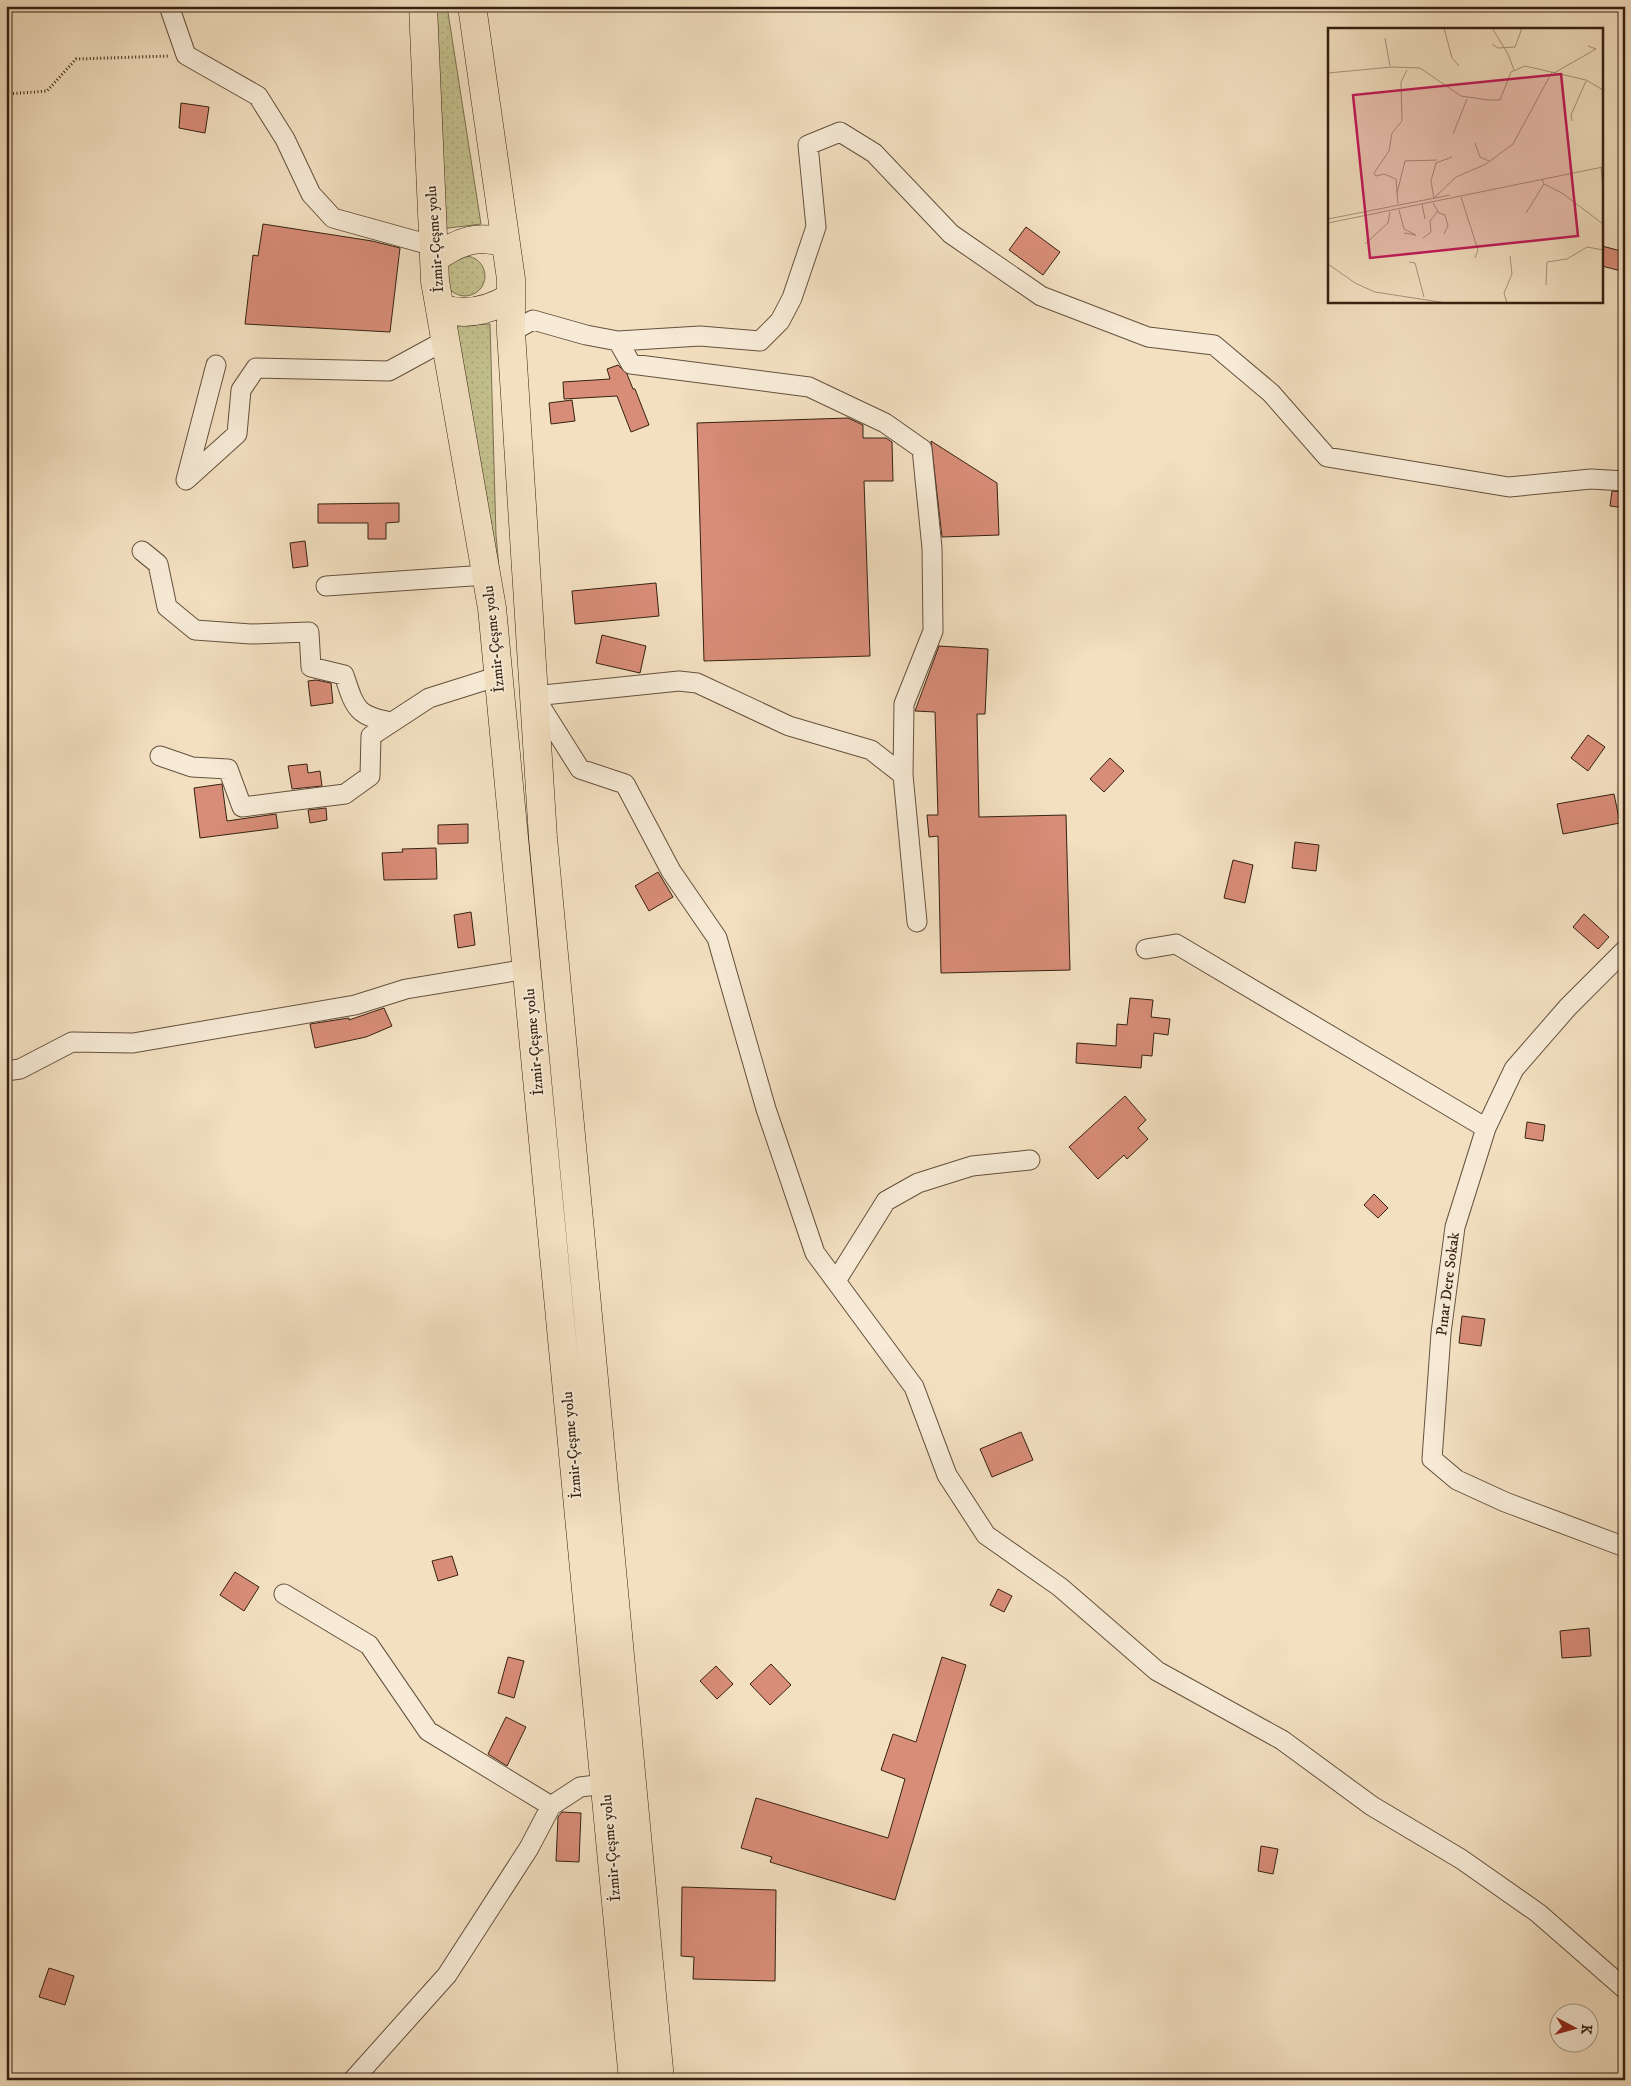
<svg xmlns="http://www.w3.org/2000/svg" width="1631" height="2086" font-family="'IM FELL DW Pica',serif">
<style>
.grass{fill:url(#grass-dots);stroke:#7c704f}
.building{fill:#d88d78;stroke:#362111}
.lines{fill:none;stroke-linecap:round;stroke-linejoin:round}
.minor-casing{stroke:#65513d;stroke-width:21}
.highway-casing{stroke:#362111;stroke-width:29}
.path{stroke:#362111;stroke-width:3;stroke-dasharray:1 2.5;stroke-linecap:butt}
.minor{stroke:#f7ebd7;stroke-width:19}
.highway{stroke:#f3e0c1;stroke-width:28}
.labels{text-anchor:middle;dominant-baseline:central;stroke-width:4;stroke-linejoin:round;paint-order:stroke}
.street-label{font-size:15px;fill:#362111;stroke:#f7ebd7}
.inset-road{fill:none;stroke:#a7947b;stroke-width:1}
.view{fill:#c2185b;fill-opacity:0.15;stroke:#c2185b;stroke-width:2.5}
.inset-edge{fill:none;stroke:#362111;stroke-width:2.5}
</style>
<defs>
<pattern id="grass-dots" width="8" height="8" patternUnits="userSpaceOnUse" patternTransform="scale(1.25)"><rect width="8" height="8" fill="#c3c08d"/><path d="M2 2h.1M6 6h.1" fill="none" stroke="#a8a579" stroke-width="1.8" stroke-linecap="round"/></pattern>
</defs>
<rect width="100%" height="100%" fill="#f3e0c1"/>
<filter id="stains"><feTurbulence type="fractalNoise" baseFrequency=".004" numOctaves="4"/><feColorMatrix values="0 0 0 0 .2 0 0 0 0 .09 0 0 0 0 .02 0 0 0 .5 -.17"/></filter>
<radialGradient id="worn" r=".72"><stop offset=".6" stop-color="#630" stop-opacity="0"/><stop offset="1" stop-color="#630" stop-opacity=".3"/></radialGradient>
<path class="grass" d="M434 6H447L481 224 441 229Z
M445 276a20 20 0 1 1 40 0a20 20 0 1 1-40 0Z
M490 324 496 535 505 636 449 326Z"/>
<path class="building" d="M181 103 209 107 205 133 179 128Z
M263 224 372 241 400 248 390 332 245 324 253 255 258 256Z
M1026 227 1060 252 1043 275 1009 250Z
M1602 246 1625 252V272L1602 266Z
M618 365 627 374 633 389H635L649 425 631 432 617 396 564 399 563 382 610 379 607 369Z
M572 400 575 421 551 424 549 403Z
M848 418 863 425V438H886L892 442 893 481H864L870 656 704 661 697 423Z
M931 441 997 483 999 535 942 537Z
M1612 491 1625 492V508L1610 506Z
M399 503V522L386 523V539H368V523H318V504Z
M305 541 308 566 293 568 290 543Z
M656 583 659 616 575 624 572 591Z
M602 635 646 646 640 673 596 663Z
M939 646 988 649 985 714H977L979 817 1066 815 1070 970 941 973 938 836 929 837 927 815H938L935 712 915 711Z
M316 680 331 683 333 703 311 706 308 681Z
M1588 735 1605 747 1588 771 1571 758Z
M1110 758 1124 771 1104 792 1090 779Z
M307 764 308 773 320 771 322 786 292 789 288 766Z
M222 784 227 821 276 814 278 828 200 838 194 788Z
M1614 794 1620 823 1563 834 1557 804Z
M326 808 327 820 310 823 308 810Z
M468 824V843L438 844V825Z
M1295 842 1319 845 1316 871 1292 868Z
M436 848 437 879 384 880 382 853 403 852 402 849Z
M1233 860 1253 865 1245 903 1224 898Z
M658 872 673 897 649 911 635 886Z
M471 912 475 945 458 948 454 915Z
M1584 914 1609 937 1598 949 1573 927Z
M1130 998 1153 1000 1151 1017 1170 1019 1168 1035 1154 1033 1152 1056 1142 1055 1141 1068 1076 1063 1077 1043 1116 1046 1117 1024 1127 1025Z
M384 1008 392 1026 366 1037 315 1048 310 1024 349 1018V1020Z
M1125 1096 1146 1120 1138 1128 1148 1139 1127 1159 1124 1155 1098 1179 1069 1147Z
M1527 1122 1545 1125 1543 1141 1525 1138Z
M1374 1194 1388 1208 1378 1218 1364 1205Z
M1462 1316 1485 1319 1481 1346 1459 1343Z
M1021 1432 1033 1460 992 1477 980 1449Z
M452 1556 458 1575 438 1581 432 1561Z
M235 1572 259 1587 244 1611 220 1595Z
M998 1589 1012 1596 1004 1612 990 1605Z
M1589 1628 1591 1656 1562 1658 1560 1631Z
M508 1657 524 1661 514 1698 498 1693Z
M942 1657 966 1665 895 1900 770 1862 772 1857 741 1848 756 1798 888 1838 905 1779 881 1770 893 1734 916 1742Z
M771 1664 791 1685 770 1705 750 1684Z
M716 1666 733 1684 717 1699 700 1681Z
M506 1717 526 1727 507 1766 488 1754Z
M562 1812 581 1813 579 1862 556 1861 558 1817Z
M1261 1846 1278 1849 1273 1874 1258 1871Z
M682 1887 776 1890 775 1981 693 1979 694 1957 681 1956Z
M49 1968 74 1976 65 2005 39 1997Z"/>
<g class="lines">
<defs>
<path id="minor" d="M169 6 186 55 258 96 285 139 311 194 333 218 434 246
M511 332 533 320 586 335 618 341 700 336 760 341 780 321 792 298 816 227 808 145 840 132 874 153 951 234 1041 296 1148 337 1214 345 1271 393 1327 457 1509 487 1591 479 1625 481
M618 341 631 364 809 387 885 423 922 449 932 548 933 631 904 704 903 775
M216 365 186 480 237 434 241 390 256 368 389 371 446 340
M142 551 158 564 167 607 195 630 251 634 309 632 311 667 344 675C355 708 356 716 392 722
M326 586 486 575
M160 756 192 767 228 769 242 807 345 794 370 776 371 736 429 698 499 676
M917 922 903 775 871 750 789 726 697 683 679 681 534 696 580 769 625 784 671 871 717 938 766 1109 815 1253 914 1387 947 1475 986 1535 1060 1587 1157 1671 1282 1740 1372 1806 1461 1859 1538 1913 1625 1989
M1146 949 1176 944 1486 1128
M1625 950 1568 1007 1514 1069 1486 1128 1455 1227 1441 1333 1432 1459 1457 1480 1505 1502 1625 1547
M6 1071 20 1069 72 1042 133 1043 355 1005 406 989 527 969
M836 1281 886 1201 918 1183 972 1166 1030 1160
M284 1594 369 1645 428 1731 551 1806 580 1787 605 1784
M353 2080 447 1975 529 1848 551 1806"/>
<path id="highway" d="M423 6 435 281 492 608 633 2080
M472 6 511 279V332L543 838 660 2080
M434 259C457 242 479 233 506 244
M440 308C465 316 489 311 511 297"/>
</defs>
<use href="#minor" class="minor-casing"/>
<use href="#highway" class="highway-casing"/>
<path class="path" d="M6 94 47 91 76 59 169 56"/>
<use href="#minor" class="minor"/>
<use href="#highway" class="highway"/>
</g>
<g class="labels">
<g class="street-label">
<text transform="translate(435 239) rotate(-94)">İzmir-Çeşme yolu</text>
<text transform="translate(494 639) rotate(-96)">İzmir-Çeşme yolu</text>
<text transform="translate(534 1042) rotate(-95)">İzmir-Çeşme yolu</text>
<text transform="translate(1448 1284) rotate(-83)">Pınar Dere Sokak</text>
<text transform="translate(572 1445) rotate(-95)">İzmir-Çeşme yolu</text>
<text transform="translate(611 1848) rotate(-95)">İzmir-Çeşme yolu</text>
</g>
</g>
<g transform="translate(1328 28)">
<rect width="275" height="275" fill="#f3e0c1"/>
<path class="inset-road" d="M116 0 124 30 131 38M164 0 180 26 186 42M57 10 62 38M164 16 170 20 187 19 194 0M0 45 64 39 92 40 133 68 160 72H172L183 44 197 38 258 52 275 62M226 45 268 21 260 18M244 93 243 87 258 53M125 106 139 71M147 115 152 129 161 133M124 129 108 135 103 153 106 170 128 149 158 136 185 116 224 44M273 139 275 161M216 156 234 165 275 196M69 165 77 133 109 132M133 169 150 222 147 230M105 175 111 185 117 187 120 198 116 206M70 176 68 151 56 146 48 148 46 145 61 123 64 105 74 93 73 54 79 42M94 176 97 191M71 182 76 201 88 207 76 205M198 185 216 156 214 151M0 191 122 167M0 195 275 139M95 210 103 204 102 193 110 183M37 216 60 195 62 184M81 234 87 235 96 269M0 236 27 255 47 264 118 275M218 257 219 234 239 231 259 219 275 222M179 275 176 265 184 246 182 228"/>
<path class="view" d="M233 46 250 208 42 230 25 67Z"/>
<rect width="275" height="275" class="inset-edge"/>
</g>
<rect width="1631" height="2086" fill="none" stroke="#f3e0c1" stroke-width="25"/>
<rect x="8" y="8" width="1616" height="2071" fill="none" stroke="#362111" stroke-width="2.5"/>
<rect x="12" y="12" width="1606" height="2061" fill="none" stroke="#362111"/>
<g transform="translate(1574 2028) rotate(96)"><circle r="24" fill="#f7ebd7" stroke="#aa9a88"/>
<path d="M0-4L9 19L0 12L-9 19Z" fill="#8f2418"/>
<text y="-8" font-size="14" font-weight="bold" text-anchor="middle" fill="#362111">K</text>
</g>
<rect width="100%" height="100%" filter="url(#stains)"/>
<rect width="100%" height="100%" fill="url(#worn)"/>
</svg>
